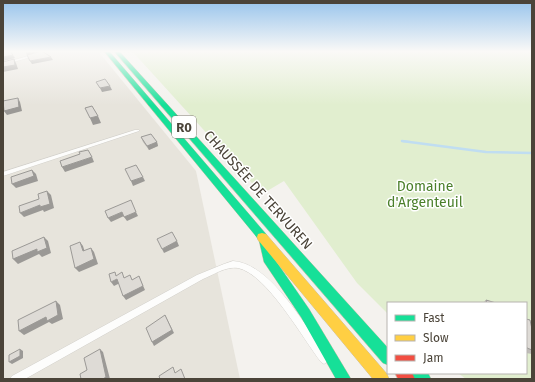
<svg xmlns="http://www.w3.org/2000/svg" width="535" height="382" font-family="'Fira Sans',sans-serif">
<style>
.residential{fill:#e7e4dc}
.green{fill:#e1eecf}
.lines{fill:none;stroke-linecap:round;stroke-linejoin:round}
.stream-far1{stroke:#c0ddf1;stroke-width:2}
.stream{stroke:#c0ddf1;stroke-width:2.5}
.street-casing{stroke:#d2d0cb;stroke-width:1}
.fast-casing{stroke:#ccbfa9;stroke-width:1}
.slow-casing{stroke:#ccbfa9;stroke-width:1}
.jam-casing{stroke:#ccbfa9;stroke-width:1}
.street{fill:#fdfdfc;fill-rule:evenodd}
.fast{fill:#16e098;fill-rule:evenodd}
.slow{fill:#ffcf43;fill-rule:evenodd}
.jam{fill:#f24e42;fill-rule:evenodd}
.wall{fill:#bfbcb8}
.shaded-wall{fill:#9b9996}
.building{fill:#dedbd6;stroke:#9b9996}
.labels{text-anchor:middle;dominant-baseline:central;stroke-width:3;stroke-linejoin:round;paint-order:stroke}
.shield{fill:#fff;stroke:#817c74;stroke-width:1}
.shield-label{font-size:13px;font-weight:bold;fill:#4b4439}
.park-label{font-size:14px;fill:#4a7f2a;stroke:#fff}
.street-label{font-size:14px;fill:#4b4439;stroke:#fff}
</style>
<rect width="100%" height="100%" fill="#f4f2ee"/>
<path class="residential" d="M3 51H98L196 171 240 379H3Z"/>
<path class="green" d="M132 51H532V379H466L458 373H526V303H388V314L357 283 284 181 262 194Z"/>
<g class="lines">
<path class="stream-far1" d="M402 141 410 142"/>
<path class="stream" d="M402 141 486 152 532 153"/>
<defs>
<path id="street" d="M47 51H52L3 65V63Z
M135 130H139V131L3 176V172Z
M233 261C271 263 306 328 327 356L329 359 327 362 324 364 321 362C303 339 267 274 238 268 226 266 213 275 203 279L25 379H10L12 376 197 275 224 264Z"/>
<path id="fast" d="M104 51H109L266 234 269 241 273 257 309 309 351 379H336L301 317 264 262 259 240Z
M114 51H119L388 348V365L383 363Z
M411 373H428L431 379H414Z"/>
<path id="slow" d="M262 233 266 234 387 374 389 379H373L258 240 257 237 258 234Z"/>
<path id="jam" d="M395 373H412L415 379H398Z"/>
</defs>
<use href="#street" class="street-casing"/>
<use href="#fast" class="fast-casing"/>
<use href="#slow" class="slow-casing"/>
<use href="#jam" class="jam-casing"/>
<use href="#street" class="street"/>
<use href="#fast" class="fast"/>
<use href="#slow" class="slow"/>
<use href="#jam" class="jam"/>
</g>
<path class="wall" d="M141 137 157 142 158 146 149 150 143 142Z
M486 300 496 303H483Z
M526 319 532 329V354L526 353Z"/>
<path class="shaded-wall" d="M25 51H39V52L27 55Z
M13 55 15 58 3 61V57Z
M51 57 53 60 32 64 30 61Z
M14 59 16 63 18 69 3 72V67Z
M110 86 112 90 102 92 100 88Z
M18 98 20 102 22 111 7 115 4 111Z
M98 116 101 123 93 125 90 118Z
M157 142 158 146 149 150 147 146Z
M92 157 94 162 65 172 62 167Z
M32 170 36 174 38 181 16 188 12 184Z
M143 177 145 181 133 186 131 181Z
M47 191 51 195 54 208 44 212 43 210 24 217 20 213 40 205Z
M122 212 124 216 111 222 108 218Z
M136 212 138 216 127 221 124 217Z
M44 237 48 241 51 253 42 257 39 254 18 264 13 259Z
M177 241 179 246 164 253 162 249Z
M80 242 83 246 86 256 83 251Z
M91 248 94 252 98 264 79 272 75 268Z
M139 276 141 281 145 290 126 300 123 296Z
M117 279 120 283 114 286 111 282Z
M56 301 60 305 63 319 52 324 49 322 24 335 19 331Z
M165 315 174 333 154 346 152 342Z
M20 349 23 351V358L12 364 9 362Z
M100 349 103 352 110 379H103Z"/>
<path class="building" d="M8 51H10L13 55 3 57V52Z
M42 51 51 57 30 61 27 55Z
M14 59 15 65 3 67V62Z
M105 79 110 86 100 88 96 82Z
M18 98 19 107 4 111 3 101Z
M92 106 98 116 90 118 85 108Z
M151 134 157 142 147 146 141 137Z
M88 150 92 157 62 167 60 161 80 154 79 152Z
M136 165 143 177 131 181 125 169Z
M32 170 34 176 12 184 11 177Z
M47 191 50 204 40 207V205L20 213 19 206 39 199 38 194Z
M131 200 136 212 124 217 122 212 108 218 105 211Z
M172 232 177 241 162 249 157 239Z
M44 237 47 248 37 252V249L13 259 12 251Z
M80 242 83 251 91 248 94 259 75 268 70 246Z
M115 272 116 276 122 272 124 278 130 275 132 280 139 276 143 286 123 296 117 279 111 282 109 274Z
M486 300 496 303H487Z
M56 301 58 315 47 321 46 317 19 331 18 320Z
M165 315 172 330 152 342 146 328Z
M526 319 530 320 532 329V350L527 348 526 345Z
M20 349V356L9 362V355Z
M100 349 106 377 103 379H81L80 374 87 370 84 358Z
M173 367 175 373 181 369 185 379H160L159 376Z"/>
<linearGradient id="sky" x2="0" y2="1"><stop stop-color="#98c4ec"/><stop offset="0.49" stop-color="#faf9f7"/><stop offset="1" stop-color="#faf9f7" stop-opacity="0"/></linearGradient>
<rect width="535" height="105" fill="url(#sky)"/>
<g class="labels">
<rect class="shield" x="172" y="116" width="24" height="22" rx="3"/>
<g class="shield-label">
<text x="184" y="127">R0</text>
</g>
<g class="park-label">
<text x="425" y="186">Domaine<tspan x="425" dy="16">d'Argenteuil</tspan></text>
</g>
<g class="street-label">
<text transform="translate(258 190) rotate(48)">CHAUSSÉE DE TERVUREN</text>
</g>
</g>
<rect width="535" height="382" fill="none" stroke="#4b4439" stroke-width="8"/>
<rect x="387" y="302" width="140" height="72" fill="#ffffff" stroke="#b7b4b0"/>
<rect x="395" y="315" width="20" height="6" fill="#16e098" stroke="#b7b4b0"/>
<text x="423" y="322" font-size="12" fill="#4b4439">Fast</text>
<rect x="395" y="335" width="20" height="6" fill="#ffcf43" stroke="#b7b4b0"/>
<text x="423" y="342" font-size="12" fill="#4b4439">Slow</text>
<rect x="395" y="355" width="20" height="6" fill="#f24e42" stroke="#b7b4b0"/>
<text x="423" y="362" font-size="12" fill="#4b4439">Jam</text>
</svg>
